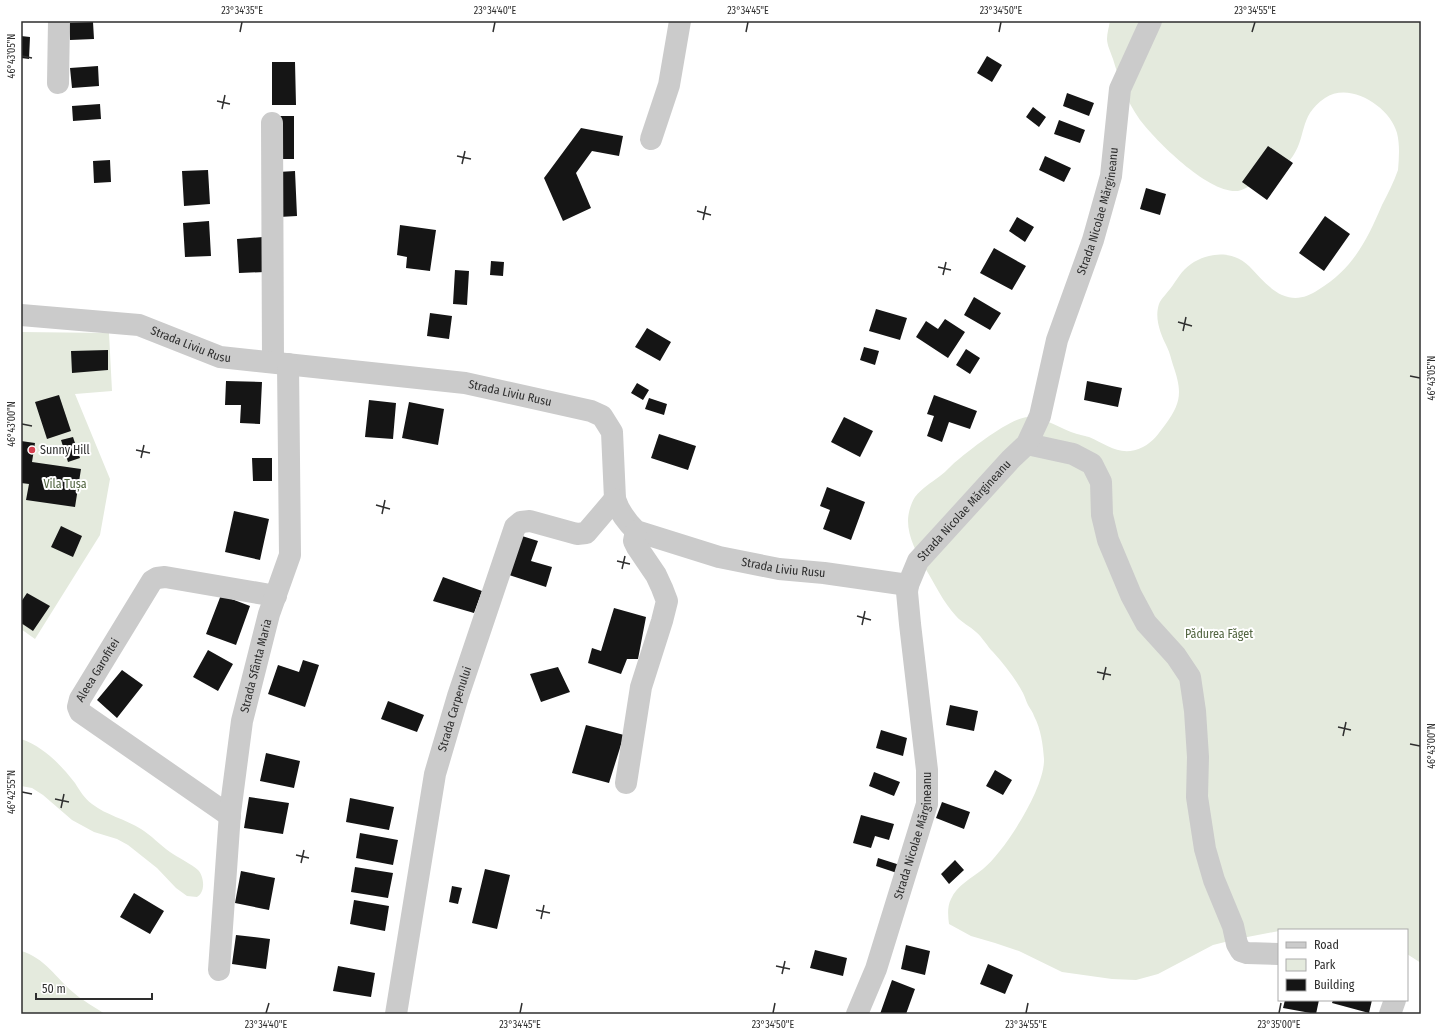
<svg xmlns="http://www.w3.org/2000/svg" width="1442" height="1035" font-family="'Fira Sans Condensed',sans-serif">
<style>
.green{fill:#e4eadd}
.building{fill:#151515}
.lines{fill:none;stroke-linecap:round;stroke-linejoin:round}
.minor{stroke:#cbcbcb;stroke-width:22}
.ticks{fill:none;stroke:#2e2e2e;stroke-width:1.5}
.poi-dot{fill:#d4404f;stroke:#fff;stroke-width:1.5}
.labels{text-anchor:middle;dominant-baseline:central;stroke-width:4;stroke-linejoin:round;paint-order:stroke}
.street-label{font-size:12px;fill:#2e2e2e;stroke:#fff}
.poi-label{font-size:12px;fill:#2e2e2e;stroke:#fff;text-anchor:start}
.park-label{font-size:12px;fill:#526540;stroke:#fff}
.neatline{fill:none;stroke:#2e2e2e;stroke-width:1.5}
.ticks-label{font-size:10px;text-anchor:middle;fill:#2e2e2e}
</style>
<rect width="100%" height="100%" fill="#fff"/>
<path class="green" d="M1110 21H1421V963L1407 954V930H1279V931L1237 939 1213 945 1158 974 1136 980 1112 979 1062 972 1019 951 995 943 971 936 949 924C948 916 947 907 951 899 957 885 972 878 983 869 1005 851 1045 788 1044 759 1043 745 1041 729 1034 716 1033 712 1030 709 1028 705 1026 701 1025 697 1023 693 1015 678 1004 664 993 652 987 646 983 638 976 632 970 626 962 623 956 616 943 602 935 584 925 568 917 554 908 537 908 521 908 513 911 503 915 497 922 488 931 483 940 476 947 471 952 464 959 459 972 448 1013 416 1029 417 1046 418 1061 429 1077 434 1084 436 1082 435 1089 437 1108 445 1121 458 1143 447 1153 442 1159 433 1165 425 1182 402 1182 391 1173 365 1171 359 1170 353 1167 347 1161 335 1154 319 1159 304 1161 299 1167 293 1170 289 1177 280 1181 271 1191 264 1209 252 1232 250 1249 266 1259 276 1269 289 1282 295 1296 301 1307 297 1318 290 1353 269 1367 240 1382 205 1388 193 1394 182 1398 170 1399 158 1400 145 1397 133 1390 107 1350 81 1325 98 1297 117 1308 138 1290 160 1283 168 1274 172 1265 177 1257 181 1247 189 1238 191 1209 194 1157 142 1140 120 1126 100 1120 82 1113 59 1111 53 1107 45 1107 39 1107 33 1109 27 1110 21Z
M21 332 109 333 112 391 75 394 110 479 100 535 35 639 21 629Z
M21 739C44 747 60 764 75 783 80 791 84 798 92 804 106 815 125 819 141 829 151 835 160 845 170 852 177 857 193 865 198 870 203 875 205 887 201 893 200 895 198 896 197 897L187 896 176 888 157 868 128 845 117 839 94 832 72 820 43 795 32 788 21 786Z
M21 951C44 957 57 979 74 993 83 1001 95 1007 105 1014H21Z"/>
<path class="building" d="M93 22 94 39 70 40 69 23Z
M21 36 30 37 29 59 21 58Z
M987 56 1002 65 992 82 977 73Z
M272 62H295L296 105H272Z
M98 66 99 86 72 88 70 68Z
M1067 93 1094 103 1089 116 1063 106Z
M100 104 101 119 73 121 72 106Z
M1033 107 1046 117 1039 127 1026 117Z
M277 116H294V159H278Z
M1059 120 1085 130 1080 143 1054 134Z
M581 128 623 136 619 156 592 151 576 173 591 208 563 221 544 178Z
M1268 146 1293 163 1267 200 1242 182Z
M1045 156 1071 168 1064 182 1039 170Z
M110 160 111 182 94 183 93 161Z
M208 170 210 204 184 206 182 171Z
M295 171 297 216 279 217 278 172Z
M1146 188 1166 194 1160 215 1140 209Z
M1325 216 1350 234 1324 271 1299 253Z
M1017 217 1034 227 1025 242 1009 231Z
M209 221 211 256 185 257 183 223Z
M400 225 436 230 430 271 406 268 407 257 397 255Z
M263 237 265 272 239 273 237 239Z
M994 248 1026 266 1012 290 980 273Z
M491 261 504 262 503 276 490 275Z
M455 270 469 271 467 305 453 304Z
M974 297 1001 313 990 330 964 315Z
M876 309 907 318 900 340 869 331Z
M430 313 452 316 449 339 427 336Z
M945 319 965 332 948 358 916 337 926 321 938 329Z
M647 328 671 342 660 361 635 347Z
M864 347 879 351 875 365 860 360Z
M966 349 980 358 970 374 956 365Z
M108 350V370L72 373 71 351Z
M226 381 262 382 260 424 240 423 241 405H225Z
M1087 381 1122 388 1118 407 1084 400Z
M637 383 649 390 643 400 631 393Z
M59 395 71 431 47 439 35 402Z
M934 395 977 411 970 429 949 422 942 442 927 436 934 416 927 414Z
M649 398 667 404 664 415 645 409Z
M369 400 396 403 393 439 365 437Z
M409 402 444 409 438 445 402 438Z
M844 417 873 431 860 457 831 442Z
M659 434 696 446 688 470 651 458Z
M73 437 80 458 68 462 61 440Z
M21 441 35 443 32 462 81 469 75 507 26 500 29 484 21 483Z
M252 458H272V481H253Z
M827 487 865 502 851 540 823 529 830 510 820 506Z
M234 511 269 519 260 560 225 552Z
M61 526 82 536 73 557 51 547Z
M522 536 538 541 531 561 552 567 546 587 509 575Z
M443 577 482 591 474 613 433 601Z
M27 593 50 606 33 631 21 623V602Z
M221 595 250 606 236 645 206 634Z
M614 608 646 617 638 659H627L621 674 588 663 592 648 601 651Z
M208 650 233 664 218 691 193 677Z
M303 660 319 665 305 707 268 694 278 665 299 672Z
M558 667 570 692 541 702 530 674Z
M122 670 143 685 117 718 97 700Z
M388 701 424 715 417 732 381 719Z
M950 705 978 711 974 731 946 725Z
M586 725 624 735 609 783 572 773Z
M881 730 907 738 903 756 876 748Z
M266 753 300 761 294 788 260 781Z
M995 770 1012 780 1003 795 986 786Z
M874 772 900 782 894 796 869 786Z
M249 797 289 803 283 834 244 828Z
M350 798 394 807 389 830 346 822Z
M942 802 970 812 964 829 936 818Z
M861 815 894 824 889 840 875 836 871 848 853 843Z
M360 833 398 840 393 865 356 858Z
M878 858 903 866 900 874 876 866Z
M955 860 964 870 949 884 941 874Z
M355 867 393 873 388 898 351 892Z
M485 869 510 875 497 929 472 923Z
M241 871 275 878 269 910 235 903Z
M452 886 462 888 458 904 449 902Z
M134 893 164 911 150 934 120 917Z
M354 900 389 906 385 931 350 924Z
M236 935 270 939 266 969 232 964Z
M906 945 930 951 925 975 901 969Z
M815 950 847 958 843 976 810 968Z
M988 964 1013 975 1005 994 980 984Z
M338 966 375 973 371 997 333 991Z
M892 980 915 989 906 1014H880Z
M1285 1000H1319L1316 1014 1283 1008Z
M1333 1000H1372L1369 1013 1332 1003Z"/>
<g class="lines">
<g class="minor">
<path d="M58 83 59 21"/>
<path d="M272 123 273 362"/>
<path d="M651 139 669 85 680 21"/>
<path id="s1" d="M21 315 139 325 220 357 465 383 591 411 602 416 612 432 615 499C619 512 626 521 636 531L719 557 779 569 824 573 908 585"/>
<path d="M1027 444 1073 454 1092 464 1101 482 1102 515 1108 540 1131 595 1146 623 1176 656 1190 677 1195 711 1198 757 1197 797 1205 849 1214 880 1233 926 1237 944 1241 951 1247 953 1279 954"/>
<path d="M626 783 641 687 662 621 667 601 662 588 656 575 637 547 634 541 636 531"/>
<path id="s2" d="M230 816 80 712 78 707 80 699 152 581 157 578 165 577 276 596"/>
<path id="s3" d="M219 970 230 813 242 721 269 614 290 555 288 364"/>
<path id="s4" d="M396 1014 435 774 458 696 515 527 521 522 530 521 577 534 586 533 615 499"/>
<path id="s5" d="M857 1014 876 969 927 804V770L910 624 907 592 908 585 918 561 1011 459 1027 444 1040 416 1057 340 1093 240 1111 176 1120 89 1151 21"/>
<path d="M1390 1014 1395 1000"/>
</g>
</g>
<path class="ticks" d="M240 32 242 22M493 32 495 22M746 32 748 22M999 32 1001 22M1252 32 1255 22M22 56 32 58M217 101 230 104M222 109 225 95M457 156 471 159M462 164 465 151M697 211 711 215M703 220 706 206M938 267 951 270M943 275 946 262M1178 322 1192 326M1183 331 1186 317M1410 376 1420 378M22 424 32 426M136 450 150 453M141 458 144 445M376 505 390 509M382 514 385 500M617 561 630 564M622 569 625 556M857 616 871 620M862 625 865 611M1097 672 1111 675M1103 680 1106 667M1338 727 1351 730M1343 736 1346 722M1410 744 1420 746M22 792 32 794M55 799 69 802M61 808 64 794M296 855 309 858M301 863 304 850M536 910 550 913M541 919 544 905M776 966 790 969M782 974 785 961M266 1013 269 1003M520 1013 522 1003M773 1013 775 1003M1026 1013 1028 1003M1279 1013 1281 1003"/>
<circle class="poi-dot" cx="32" cy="450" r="4"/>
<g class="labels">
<g class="street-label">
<text stroke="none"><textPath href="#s5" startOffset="872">Strada Nicolae Mărgineanu</textPath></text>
<text stroke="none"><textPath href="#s1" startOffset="174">Strada Liviu Rusu</textPath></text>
<text stroke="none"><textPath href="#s1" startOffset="498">Strada Liviu Rusu</textPath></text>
<text stroke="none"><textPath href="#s5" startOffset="536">Strada Nicolae Mărgineanu</textPath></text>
<text stroke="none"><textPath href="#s1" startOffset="870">Strada Liviu Rusu</textPath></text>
<text stroke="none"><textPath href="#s3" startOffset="307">Strada Sfânta Maria</textPath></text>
<text stroke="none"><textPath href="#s2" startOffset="230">Aleea Garofitei</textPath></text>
<text stroke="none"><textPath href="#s4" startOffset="311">Strada Carpenului</textPath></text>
<text stroke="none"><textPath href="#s5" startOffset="188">Strada Nicolae Mărgineanu</textPath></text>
</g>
<g class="poi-label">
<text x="40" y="450">Sunny Hill</text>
</g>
<g class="park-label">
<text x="65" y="484">Vila Tușa</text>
<text x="1219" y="634">Pădurea Făget</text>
</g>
</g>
<rect width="1442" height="1035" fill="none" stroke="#ffffff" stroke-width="44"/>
<rect x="1278" y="929" width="130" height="72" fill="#ffffff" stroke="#ababab"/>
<rect x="1286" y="942" width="20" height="6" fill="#cbcbcb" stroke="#ababab"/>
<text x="1314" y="949" font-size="12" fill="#2e2e2e">Road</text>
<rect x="1286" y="959" width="20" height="12" fill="#e4eadd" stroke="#ababab"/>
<text x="1314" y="969" font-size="12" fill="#2e2e2e">Park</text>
<rect x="1286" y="979" width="20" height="12" fill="#151515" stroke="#ababab"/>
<text x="1314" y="989" font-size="12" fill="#2e2e2e">Building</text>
<path d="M36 993v6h116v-6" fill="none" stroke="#2e2e2e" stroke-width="2"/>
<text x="42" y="993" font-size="12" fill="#2e2e2e" stroke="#ffffff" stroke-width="3" paint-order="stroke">50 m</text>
<rect x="22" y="22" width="1398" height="991" class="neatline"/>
<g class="ticks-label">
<text x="242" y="14">23°34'35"E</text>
<text x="495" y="14">23°34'40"E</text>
<text x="748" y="14">23°34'45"E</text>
<text x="1001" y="14">23°34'50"E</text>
<text x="1255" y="14">23°34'55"E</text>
<text transform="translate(11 56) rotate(-90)" y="4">46°43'05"N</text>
<text transform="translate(1431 378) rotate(-90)" y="4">46°43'05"N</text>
<text transform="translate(11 424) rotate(-90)" y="4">46°43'00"N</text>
<text transform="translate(1431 746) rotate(-90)" y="4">46°43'00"N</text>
<text transform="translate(11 792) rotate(-90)" y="4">46°42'55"N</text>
<text x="266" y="1028">23°34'40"E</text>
<text x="520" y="1028">23°34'45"E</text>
<text x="773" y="1028">23°34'50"E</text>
<text x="1026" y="1028">23°34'55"E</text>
<text x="1279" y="1028">23°35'00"E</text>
</g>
</svg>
